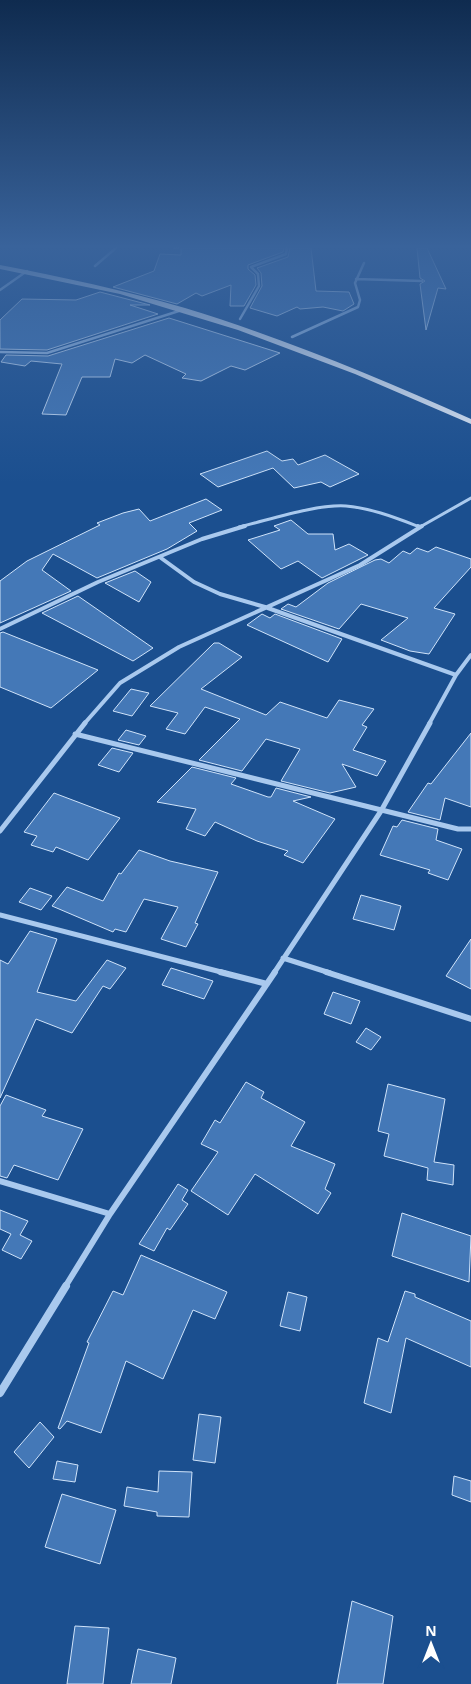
<svg xmlns="http://www.w3.org/2000/svg" width="471" height="1684" font-family="'Noto Sans',sans-serif">
<style>
.building{fill:#4478b7;stroke:#cfe3fa}
.lines{fill:none;stroke-linecap:round;stroke-linejoin:round}
.minor-far5{stroke:#a9c9ee;stroke-width:2.5}
.minor-far4{stroke:#a9c9ee;stroke-width:3}
.minor-far3{stroke:#a9c9ee;stroke-width:4}
.minor-far2{stroke:#a9c9ee;stroke-width:5}
.minor-far1{stroke:#a9c9ee;stroke-width:6}
.minor{stroke:#a9c9ee;stroke-width:8}
.primary{fill:#f0f6ff;fill-rule:evenodd}
</style>
<rect width="100%" height="100%" fill="#1b4f8f"/>
<path class="building" d="M181 248H284L283 252 248 265V269L255 275 256 285 244 306H230L231 285 202 296 196 293 177 304 113 287 154 271 160 254 181 255Z
M290 248H311L316 291 349 292 354 304 343 311 323 307 300 309 297 307 277 316 250 308 262 286 261 273 257 268 288 257Z
M417 248H427L446 289 438 288 426 330 420 284 425 281 420 278Z
M100 292 150 305H130L158 314 47 350 0 349V320L22 299 76 300Z
M169 318 280 353 245 370 231 366 201 381 182 378 186 374 145 355 132 363 115 359 110 377H82L66 415 42 414 62 364 31 361 25 366 1 362 6 355 48 356Z
M267 451 282 461 293 459 298 465 325 455 359 474 330 487 321 482 294 488 273 468 218 487 200 474Z
M206 499 222 510 189 523 197 531 167 549 97 578 53 554 42 570 71 591 0 623V581L27 561 100 525 97 523 123 513 139 509 150 521Z
M291 520 308 534H333L335 550 349 544 368 555 322 578 298 561 281 569 248 540 280 530 274 526Z
M436 547 471 559V567L434 608 455 614 429 654 410 651 381 640 408 618 361 604 339 629 281 609 288 604 296 607 328 583 375 560 381 559 389 563 403 551 410 554 417 548 428 552Z
M135 571 151 582 139 602 105 583Z
M78 596 153 648 133 661 42 613Z
M262 614 270 618 275 614 342 639 328 662 247 625Z
M3 632 98 670 51 708 0 687V633Z
M214 643H219L242 657 201 689 266 715 280 702 327 718 339 700 374 709 362 725 367 727 353 750 386 761 377 776 342 764 356 787 330 793 281 781 300 749 266 739 242 771 199 760 240 719 205 707 185 734 166 729 178 713 150 706Z
M131 689 149 693 132 716 113 711Z
M126 730 146 736 139 745 118 740Z
M471 733V807L445 798 440 820 408 812 428 783 431 784Z
M112 748 133 753 119 772 98 765Z
M192 767 236 778 231 784 268 797H271L276 788 311 797 293 801 335 819 303 863 284 855 288 851 257 841 215 822 205 836 186 829 196 809 157 802Z
M54 793 120 818 88 860 56 847 53 852 31 845 37 836 24 832Z
M402 820 438 829 436 840 462 849 448 880 428 873 430 870 380 855 393 826 397 827Z
M139 850 170 861 218 872 195 923 198 924 186 947 161 939 178 907 144 899 126 932 115 929 113 932 52 906 67 887 103 901 119 873 121 874Z
M30 888 52 896 41 910 19 902Z
M361 895 401 906 394 930 353 919Z
M30 931 57 939 37 992 76 1001 107 960 126 968 110 989 103 986 72 1033 36 1019 0 1098V960L8 964Z
M471 939V989L446 976Z
M171 968 213 981 204 999 162 985Z
M333 992 360 1001 351 1024 324 1014Z
M366 1028 381 1037 371 1050 356 1042Z
M246 1082 264 1092 261 1098 305 1122 291 1146 335 1164 325 1189 331 1193 318 1214 255 1174 228 1215 191 1191 218 1152 201 1144 215 1120 220 1123Z
M388 1084 445 1099 434 1162 454 1165 453 1185 427 1180 428 1168 384 1156 389 1134 378 1131Z
M6 1095 46 1110 42 1116 83 1129 58 1180 14 1165 7 1178 0 1176V1106Z
M178 1184 188 1190 182 1200 188 1204 170 1230 167 1228 154 1251 139 1244Z
M0 1210 28 1221 20 1235 32 1241 21 1259 2 1250 11 1234 0 1229Z
M402 1213 471 1236 469 1282 392 1256Z
M141 1255 227 1292 215 1319 193 1310 163 1379 126 1361 101 1433 67 1421 60 1429 58 1428 89 1343 87 1342 113 1291 123 1295Z
M405 1291 415 1294V1297L471 1321V1367L406 1338 391 1413 364 1403 378 1338 388 1342Z
M288 1292 307 1297 300 1331 280 1326Z
M199 1414 221 1417 215 1463 193 1460Z
M40 1422 54 1437 29 1468 14 1452Z
M57 1461 78 1465 75 1482 53 1479Z
M159 1471 192 1472 189 1517 157 1516V1512L124 1506 127 1487 158 1492Z
M454 1476 471 1481V1502L452 1495Z
M62 1494 116 1510 100 1564 45 1547Z
M352 1601 393 1616 383 1684H337Z
M75 1626 109 1628 103 1684H67Z
M138 1649 176 1658 171 1684H131Z"/>
<g class="lines">
<path class="minor-far5" d="M174 248H178
M95 266 116 248
M356 279 422 281
M0 290 27 271
M240 319 259 286 258 274 251 267 286 254 287 248
M292 337 358 307 360 300 355 283 364 263
M0 352 47 353 182 310"/>
<path class="minor-far4" d="M239 527C269 520 316 504 346 506 371 508 396 518 420 527
M420 527 471 498"/>
<path class="minor-far3" d="M418 526 420 527
M161 558 194 582 220 594 265 607 456 675
M0 629 98 582 202 539 245 526
M84 724 120 683 179 647 360 565 422 526
M429 724 456 675 471 655"/>
<path class="minor-far2" d="M75 734 458 829H471
M0 831 85 723
M0 915 225 973
M283 958 330 973
M274 973 381 811 430 723"/>
<path class="minor-far1" d="M220 972 267 984
M326 972 471 1019
M0 1181 110 1214
M65 1287 110 1214 275 972"/>
<path class="minor" d="M0 1393 66 1286"/>
<path class="primary" d="M0 265C62 277 124 290 185 308 283 338 377 377 471 419V424L355 374 238 330 120 294 0 269Z"/>
</g>
<linearGradient id="sky" x2="0" y2="1"><stop stop-color="#0f2b4f"/><stop offset="0.51" stop-color="#39639b"/><stop offset="1" stop-color="#39639b" stop-opacity="0"/></linearGradient>
<rect width="471" height="483" fill="url(#sky)"/>
<g transform="translate(431 1644)" stroke="#1b4f8f" stroke-width="4" paint-order="stroke">
<path d="M0-4L9 19L0 12L-9 19Z" fill="#ffffff"/>
<text y="-8" font-size="14" font-weight="bold" text-anchor="middle" fill="#ffffff">N</text>
</g>
</svg>
